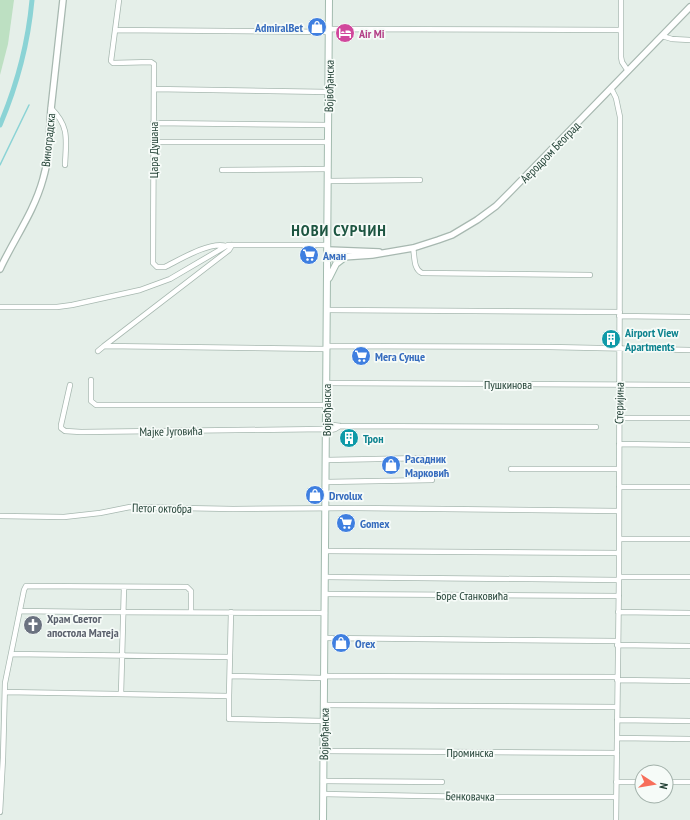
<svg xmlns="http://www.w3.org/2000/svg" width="690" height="820" font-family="'PT Sans Narrow',sans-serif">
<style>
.green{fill:#bde0c2}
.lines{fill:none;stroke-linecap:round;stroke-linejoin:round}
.stream{stroke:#8bd3d5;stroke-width:1.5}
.canal{stroke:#8bd3d5;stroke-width:5}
.minor-casing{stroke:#a7b8b0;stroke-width:6}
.tertiary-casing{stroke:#a7b8b0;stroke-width:8}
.secondary-casing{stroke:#a3bbaf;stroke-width:8}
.minor{stroke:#fff;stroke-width:4.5}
.tertiary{stroke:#fff;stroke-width:5.5}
.secondary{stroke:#fff;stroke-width:6}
.labels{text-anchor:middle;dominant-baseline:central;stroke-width:3.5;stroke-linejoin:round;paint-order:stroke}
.shop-label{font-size:12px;font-weight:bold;fill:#366cbe;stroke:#f6fbf8;text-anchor:start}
.hotel-label{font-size:12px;font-weight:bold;fill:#b23c85;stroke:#f6fbf8;text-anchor:start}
.street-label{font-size:12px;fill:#234236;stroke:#f6fbf8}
.culture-label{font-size:12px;font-weight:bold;fill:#0d838f;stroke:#f6fbf8;text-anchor:start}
.worship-label{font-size:12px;font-weight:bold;fill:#5b616d;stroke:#f6fbf8;text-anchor:start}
.district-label{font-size:16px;font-weight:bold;letter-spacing:1px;fill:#1d5541;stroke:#f6fbf8}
</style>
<rect width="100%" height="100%" fill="#e5efe9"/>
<path class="green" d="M0 0H14L8 44 0 75Z"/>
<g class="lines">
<path class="stream" d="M0 165 29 105"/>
<path class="canal" d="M0 125C17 85 28 44 32 0"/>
<defs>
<path id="minor" d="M119 0 111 61 113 63 151 62 154 64 153 263 157 267H165C179 260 210 241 226 246
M621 0V57L622 62 628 71
M329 29 621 30
M115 30 329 32
M662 36 672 39 690 40
M611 88 616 98 620 117 619 577 616 820
M154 89 329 92
M51 108C70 127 66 140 65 165
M153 123 328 125
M153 142H328
M222 170 328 169
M328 181 420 180
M413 248C415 256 413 269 422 273L590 275
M0 307H57L72 305 140 290 170 279 228 245H328
M327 310 620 312
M619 316 690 317
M104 346 229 250 232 245
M327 346 550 347 690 350
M98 351 104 346 327 349
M91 380V401L96 405H326
M326 383 690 385
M70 385 61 425V428L65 431 81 432 326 429
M619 418H690
M326 424 340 426 596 427
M326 431 335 429 340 426
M619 444 690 445
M326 460 425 458
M511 469H619
M326 482 432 480
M619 487H690
M0 516 64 517 100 513 130 507 233 509 355 508 619 511
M619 539H690
M325 551 619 553
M325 577 619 580
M619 577H690
M325 594 619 596
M20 611 90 612 325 613
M618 612 690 613
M325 638 617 641
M617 645 690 646
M11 654 230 657
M230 676 324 678
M325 676 617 677
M617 680 690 681
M5 692 229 696 231 612
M121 694 124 587
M229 696V719L324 721
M324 705 617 707
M617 720 690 721
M617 738 690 739
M323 751 617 753
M323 781 442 782
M616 782H642
M666 782H690
M323 794 475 797H616
M0 812 3 758 5 683 24 590 26 586 187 587 191 591V612"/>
<path id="tertiary" d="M328 250 379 252
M328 258 372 255 413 248 438 240 452 235 477 220 496 206 512 190 690 7
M0 269C14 239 34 212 43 179 50 156 49 133 51 109 55 73 59 36 63 0"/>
<path id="secondary" d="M329 278 336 264 345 257
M323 820 329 0"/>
</defs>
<use href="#minor" class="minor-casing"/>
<use href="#tertiary" class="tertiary-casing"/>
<use href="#secondary" class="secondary-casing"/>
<use href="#minor" class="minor"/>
<use href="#tertiary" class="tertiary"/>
<use href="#secondary" class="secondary"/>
</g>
<defs>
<symbol id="shop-disc" viewBox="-11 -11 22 22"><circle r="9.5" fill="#3f7fe0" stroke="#f6fbf8"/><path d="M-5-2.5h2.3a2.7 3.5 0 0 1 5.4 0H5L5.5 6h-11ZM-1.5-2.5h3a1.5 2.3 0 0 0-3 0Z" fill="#fff"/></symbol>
<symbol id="hotel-disc" viewBox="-11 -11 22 22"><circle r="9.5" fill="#d1479c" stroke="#f6fbf8"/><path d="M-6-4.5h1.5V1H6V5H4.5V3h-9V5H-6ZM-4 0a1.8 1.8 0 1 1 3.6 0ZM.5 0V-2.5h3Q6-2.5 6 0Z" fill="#fff"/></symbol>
<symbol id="supermarket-disc" viewBox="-11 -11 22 22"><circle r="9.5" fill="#3f7fe0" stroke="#f6fbf8"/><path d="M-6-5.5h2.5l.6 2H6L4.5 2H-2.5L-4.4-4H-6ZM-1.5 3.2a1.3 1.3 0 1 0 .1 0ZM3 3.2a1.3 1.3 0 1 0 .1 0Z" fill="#fff"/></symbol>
<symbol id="building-disc" viewBox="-11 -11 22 22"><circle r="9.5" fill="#0f9aa8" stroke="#f6fbf8"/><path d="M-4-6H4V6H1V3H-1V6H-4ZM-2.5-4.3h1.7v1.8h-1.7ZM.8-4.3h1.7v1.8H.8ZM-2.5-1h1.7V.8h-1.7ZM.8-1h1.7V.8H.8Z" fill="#fff"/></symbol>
<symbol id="church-disc" viewBox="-11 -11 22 22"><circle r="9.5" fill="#6b7280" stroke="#f6fbf8"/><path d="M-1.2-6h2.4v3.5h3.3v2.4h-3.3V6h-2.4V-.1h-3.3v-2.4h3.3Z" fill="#fff"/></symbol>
</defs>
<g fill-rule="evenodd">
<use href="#shop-disc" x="306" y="16" width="22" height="22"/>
<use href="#hotel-disc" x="334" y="22" width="22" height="22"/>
<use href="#supermarket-disc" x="298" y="244" width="22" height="22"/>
<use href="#building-disc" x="600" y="328" width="22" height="22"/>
<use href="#supermarket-disc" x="350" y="345" width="22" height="22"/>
<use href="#building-disc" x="338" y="427" width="22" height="22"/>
<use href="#shop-disc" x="380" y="454" width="22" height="22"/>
<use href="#shop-disc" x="304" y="484" width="22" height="22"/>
<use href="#supermarket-disc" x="335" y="512" width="22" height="22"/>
<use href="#church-disc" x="22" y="614" width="22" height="22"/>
<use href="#shop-disc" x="330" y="632" width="22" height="22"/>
</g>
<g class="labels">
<g class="shop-label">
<text x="303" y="27" text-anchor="end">AdmiralBet</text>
<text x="323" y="255">Аман</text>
<text x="375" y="356">Мега Сунце</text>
<text x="405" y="458">Расадник<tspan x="405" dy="14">Марковић</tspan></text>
<text x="329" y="495">Drvolux</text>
<text x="360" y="523">Gomex</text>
<text x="355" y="643">Orex</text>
</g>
<g class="hotel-label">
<text x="359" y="33">Air Mi</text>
</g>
<g class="street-label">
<text transform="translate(329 86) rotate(-89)">Војвођанска</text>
<text transform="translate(48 140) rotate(-84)">Виноградска</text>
<text transform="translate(153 150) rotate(-90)">Цара Душана</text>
<text transform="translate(550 152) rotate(-46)">Аеродром Београд</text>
<text x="508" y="384">Пушкинова</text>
<text transform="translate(619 403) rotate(-89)">Стеријина</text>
<text transform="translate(326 410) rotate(-90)">Војвођанска</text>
<text transform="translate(171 431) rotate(-1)">Мајке Југовића</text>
<text transform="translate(162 508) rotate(1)">Петог октобра</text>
<text x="472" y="595">Боре Станковића</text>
<text transform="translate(324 734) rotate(-89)">Војвођанска</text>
<text x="470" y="752">Проминска</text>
<text transform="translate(470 796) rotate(1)">Бенковачка</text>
</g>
<g class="culture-label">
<text x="625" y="332">Airport View<tspan x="625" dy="14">Apartments</tspan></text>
<text x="363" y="438">Трон</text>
</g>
<g class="worship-label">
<text x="47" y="618">Храм Светог<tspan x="47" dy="14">апостола Матеја</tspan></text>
</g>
<g class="district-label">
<text x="339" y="230">НОВИ СУРЧИН</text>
</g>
</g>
<g transform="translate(654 784) rotate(102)"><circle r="19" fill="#f6fbf8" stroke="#a2b1aa"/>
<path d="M0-3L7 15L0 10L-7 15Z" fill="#f76e5a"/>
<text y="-6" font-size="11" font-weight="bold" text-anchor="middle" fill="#234236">N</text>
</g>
</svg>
